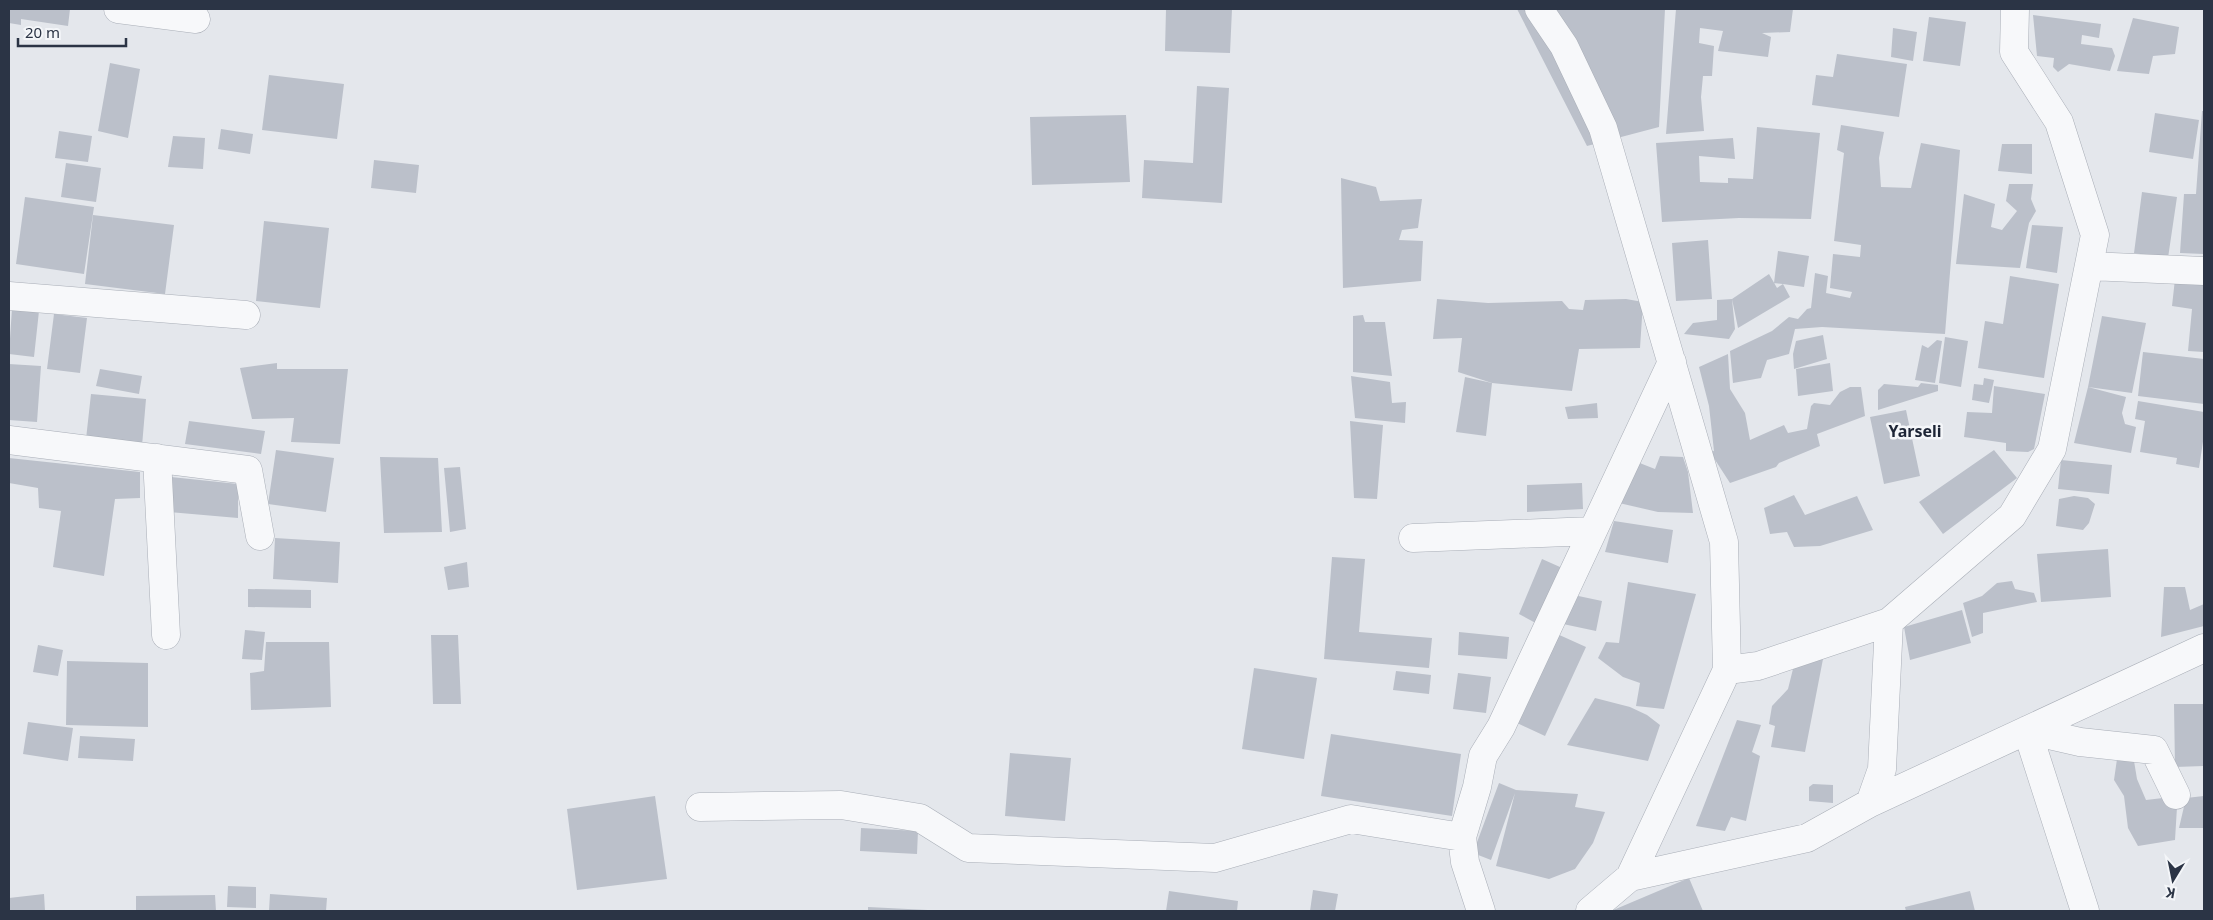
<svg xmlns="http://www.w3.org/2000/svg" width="2213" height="920" font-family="'Noto Sans',sans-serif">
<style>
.building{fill:#bbc0ca}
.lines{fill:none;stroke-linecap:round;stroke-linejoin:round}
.minor-casing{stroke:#a9aeb7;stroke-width:29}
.minor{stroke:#f7f8fa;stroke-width:28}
.labels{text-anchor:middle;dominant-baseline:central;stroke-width:5;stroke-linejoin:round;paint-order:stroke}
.quarter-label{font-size:16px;font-weight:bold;fill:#1d2536;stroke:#f4f6f9}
</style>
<rect width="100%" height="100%" fill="#e4e7ec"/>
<path class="building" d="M9 9H70L68 26 21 19V25L9 23Z
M1166 9H1232L1230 53 1165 51Z
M1517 9H1665L1659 127 1587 146Z
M1676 9H1793L1790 32 1762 33 1771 37 1768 57 1718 51 1723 31 1700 28 1699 43 1714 46 1712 76H1703L1701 97 1704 131 1666 134Z
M2033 15 2101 24 2099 38 2082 35 2081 44 2112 48 2115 56 2110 71 2069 64 2058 72 2053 67 2054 58 2037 56Z
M1929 17 1966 22 1960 66 1923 61Z
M2133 18 2179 27 2175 54 2153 56 2149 74 2117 71Z
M1893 28 1917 32 1913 61 1891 57Z
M1837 54 1907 64 1899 117 1812 105 1816 75 1833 77Z
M110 63 140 69 128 138 98 131Z
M269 75 344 84 337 139 262 130Z
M1197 86 1229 88 1222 203 1142 198 1144 160 1193 163Z
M2202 111H2204V254L2180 253 2184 194H2196Z
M2155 113 2199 120 2193 159 2149 152Z
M1126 115 1130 182 1032 185 1030 117Z
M1841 125 1884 132 1879 158 1881 187 1911 188 1921 143 1960 150 1945 334 1822 327 1795 329 1789 354 1767 360 1761 378 1733 383 1730 351 1772 331 1789 317 1798 319 1807 309 1811 308 1815 273 1828 276 1826 293 1850 298 1852 292 1830 288 1833 254 1860 257 1861 245 1834 241 1844 153 1837 150Z
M1757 127 1820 133 1811 219 1739 218 1662 222 1656 143 1733 138 1735 159 1699 156 1700 182 1728 183V178L1753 179Z
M221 129 253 134 250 154 218 149Z
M59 131 92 136 88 162 55 158Z
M173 136 205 138 203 169 168 167Z
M2002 144H2032V174L1998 171Z
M374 160 419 165 416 193 371 188Z
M66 163 101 168 96 202 61 197Z
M1341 178 1376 187 1380 201 1422 199 1418 228 1402 230 1399 240 1423 241 1421 281 1343 288Z
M2009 184H2033L2031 199 2036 211 2029 223 2020 268 1956 264 1964 194 1995 204 1991 227 2002 230 2017 211 2006 201Z
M2142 192 2177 197 2168 258 2134 253Z
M25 197 94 207 84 274 16 264Z
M93 215 174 225 165 294 85 284Z
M264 221 329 228 320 308 256 301Z
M2032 225 2063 227 2057 273 2026 268Z
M1708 240 1712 299 1676 301 1672 243Z
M1778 251 1809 256 1804 287 1783 284 1790 297 1738 328 1732 299 1769 274 1777 288 1783 284 1774 283Z
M2010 276 2059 284 2044 378 1978 368 1985 321 2003 324Z
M2175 279 2204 282V352L2188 351 2192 309 2172 306Z
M1437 299 1488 303 1562 301 1569 309 1583 310 1585 300 1626 299 1643 302 1640 348 1579 349 1572 391 1492 383 1486 436 1456 432 1465 377 1492 383 1458 372 1462 338 1433 339Z
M1732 299 1735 329 1729 339 1684 334 1693 323 1717 320V300Z
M12 308 39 311 34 357 9 354Z
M54 314 87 318 80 373 47 369Z
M1363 315 1365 322H1385L1392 376 1353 372V316Z
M2102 316 2146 323 2132 393 2088 387Z
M1823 335 1827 359 1794 369 1793 354 1796 341Z
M1945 337 1968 341 1961 387 1939 383Z
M1937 340 1942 341 1935 383 1915 380 1922 345 1928 348Z
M2143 352 2204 359V404L2138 396Z
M1728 354 1730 389 1745 413 1750 440 1784 425 1788 433 1807 429 1811 406 1814 403 1830 405 1840 392 1850 387H1861L1865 416 1817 434 1820 446 1779 463 1776 467 1730 483 1710 452 1714 451 1709 406 1699 367Z
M277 363V369H348L340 444 291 442 294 418 252 419 240 368Z
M1830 363 1833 391 1798 396 1796 369Z
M9 364 41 366 37 422 9 420Z
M100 369 142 376 139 394 96 386Z
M1351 376 1390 382 1392 403 1406 402 1405 423 1355 418Z
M1984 378 1994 380 1989 403 1972 400 1974 384 1983 385Z
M1921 383 1938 385V391L1878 410V390L1884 384 1918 387Z
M1994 386 2045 394 2034 449 2028 452 2006 451V443L1964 437 1967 412 1992 413Z
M2088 387 2126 397 2122 413 2125 424 2136 427 2131 453 2074 443Z
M91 394 146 399 142 446 86 439Z
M2138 401 2204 412V435L2199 468 2176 464 2177 458 2140 452 2145 421 2135 419Z
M1597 403 1598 418 1568 419 1565 407Z
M1906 410 1920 476 1884 484 1870 417Z
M189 421 265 431 261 454 185 444Z
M1350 421 1383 425 1377 499 1354 498Z
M276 450 334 458 326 512 268 504Z
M1994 450 2017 478 1943 534 1919 502Z
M1660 456 1683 457 1688 472 1693 513 1658 512 1619 503 1632 460 1655 469Z
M380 457 438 458 442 532 384 533Z
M9 458 140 472V498L115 499 104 576 53 567 61 511 39 508 38 488 9 483Z
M2061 460 2112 465 2109 494 2058 489Z
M460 467 466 529 450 532 444 468Z
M171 477 238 484V518L169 512Z
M1582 483 1583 509 1527 512V485Z
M1794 495 1805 515 1857 496 1873 530 1820 546 1794 547 1787 532 1770 534 1764 508Z
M2074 496 2088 498 2095 504 2089 523 2083 530 2056 526 2059 499Z
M1614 521 1673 530 1668 563 1605 552Z
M275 538 340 542 338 583 273 579Z
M2108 549 2111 597 2041 602 2037 554Z
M1332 557 1365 559 1359 632 1432 638 1429 668 1324 659Z
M1542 559 1569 571 1543 627 1519 614Z
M467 562 469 587 448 590 444 567Z
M2012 581 2015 589 2034 593 2037 602 1983 613V633L1972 637 1963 603 1982 596 1997 583Z
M1628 582 1696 594 1664 709 1636 706 1640 683 1623 677 1598 658 1606 642 1619 643Z
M2164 587H2185L2190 610 2204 604V626L2161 637Z
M248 589 311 590V608L248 607Z
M1569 594 1602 601 1596 631 1563 624Z
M1962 610 1971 643 1910 660 1904 627Z
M245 630 265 632 262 660 242 659Z
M1459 632 1509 637 1507 659 1458 655Z
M1555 633 1586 647 1545 736 1515 722Z
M431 635H458L461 704H433Z
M266 642H329L331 707 251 710 250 673 264 671Z
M38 645 63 650 58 676 33 672Z
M1823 659 1805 752 1771 747 1775 726 1769 724 1772 706 1788 689 1794 665Z
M67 661 148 663V727L66 725Z
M1254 668 1317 678 1304 759 1242 749Z
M1396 671 1431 675 1429 694 1393 690Z
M1458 673 1491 677 1486 713 1453 709Z
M1595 698 1630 707 1647 715 1660 725 1648 761 1567 745Z
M2174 704H2204V766L2175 767Z
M1737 720 1761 725 1752 752 1760 756 1746 821 1731 817 1725 831 1696 826Z
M28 722 73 728 68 761 23 754Z
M1331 734 1461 754 1452 816 1321 796Z
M80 736 135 739 133 761 78 758Z
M1010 753 1071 758 1065 821 1005 816Z
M2117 759 2134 761 2137 779 2146 800 2163 798 2177 807 2175 840 2138 846 2128 828 2124 796 2114 780Z
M1499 783 1516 790 1578 794 1575 807 1605 812 1593 843 1575 869 1549 879 1496 866 1515 793 1491 860 1473 853Z
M1813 784 1833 785V803L1809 801V787Z
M655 796 667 879 577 890 567 809Z
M2204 796V828H2179L2186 798Z
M861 828 918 831 917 854 860 851Z
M1689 878 1703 911H1611Z
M228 886 256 887V908L227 907Z
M1313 890 1338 894 1335 911H1310Z
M1169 891 1238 901 1237 911H1166Z
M1970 891 1975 911H1906L1905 907Z
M44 894 45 911H9V898Z
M270 894 327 898 326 911H269Z
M215 895 216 911H136V896Z
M868 907 928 910V911H868Z"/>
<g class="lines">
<defs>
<path id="minor" d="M118 9 196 19
M1539 9 1564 46 1603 128 1724 542 1727 670 1630 877 1590 911
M2089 266 2204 271
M9 296 246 315
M9 440 248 470 260 536
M157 458 166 635
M1413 538 1592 531
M1727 670 1758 666 1889 622 2012 516 2052 449 2095 235 2059 122 2014 52 2015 9
M2027 730 2085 911
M2027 730 2080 742 2154 750 2176 795
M1870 803 1882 769 1889 622
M700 807 841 805 920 818 968 848 1215 858 1351 819 1462 837
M1630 877 1807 838 1870 803 2204 648
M1481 911 1465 862 1462 837 1477 787 1483 756 1501 727 1672 362"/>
</defs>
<use href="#minor" class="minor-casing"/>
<use href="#minor" class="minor"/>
</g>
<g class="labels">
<g class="quarter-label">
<text x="1915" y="431">Yarseli</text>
</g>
</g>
<rect width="2213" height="920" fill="none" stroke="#2b3445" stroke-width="20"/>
<g transform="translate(2173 880) rotate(190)" stroke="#f4f6f9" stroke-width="4" paint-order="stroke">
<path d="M0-4L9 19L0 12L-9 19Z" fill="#2b3445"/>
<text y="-8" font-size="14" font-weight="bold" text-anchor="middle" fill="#2b3445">K</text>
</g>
<path d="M18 38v8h108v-8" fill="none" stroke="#2b3445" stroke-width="2.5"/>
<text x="25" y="38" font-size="15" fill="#2b3445" stroke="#f4f6f9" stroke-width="4" paint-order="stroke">20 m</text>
</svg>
